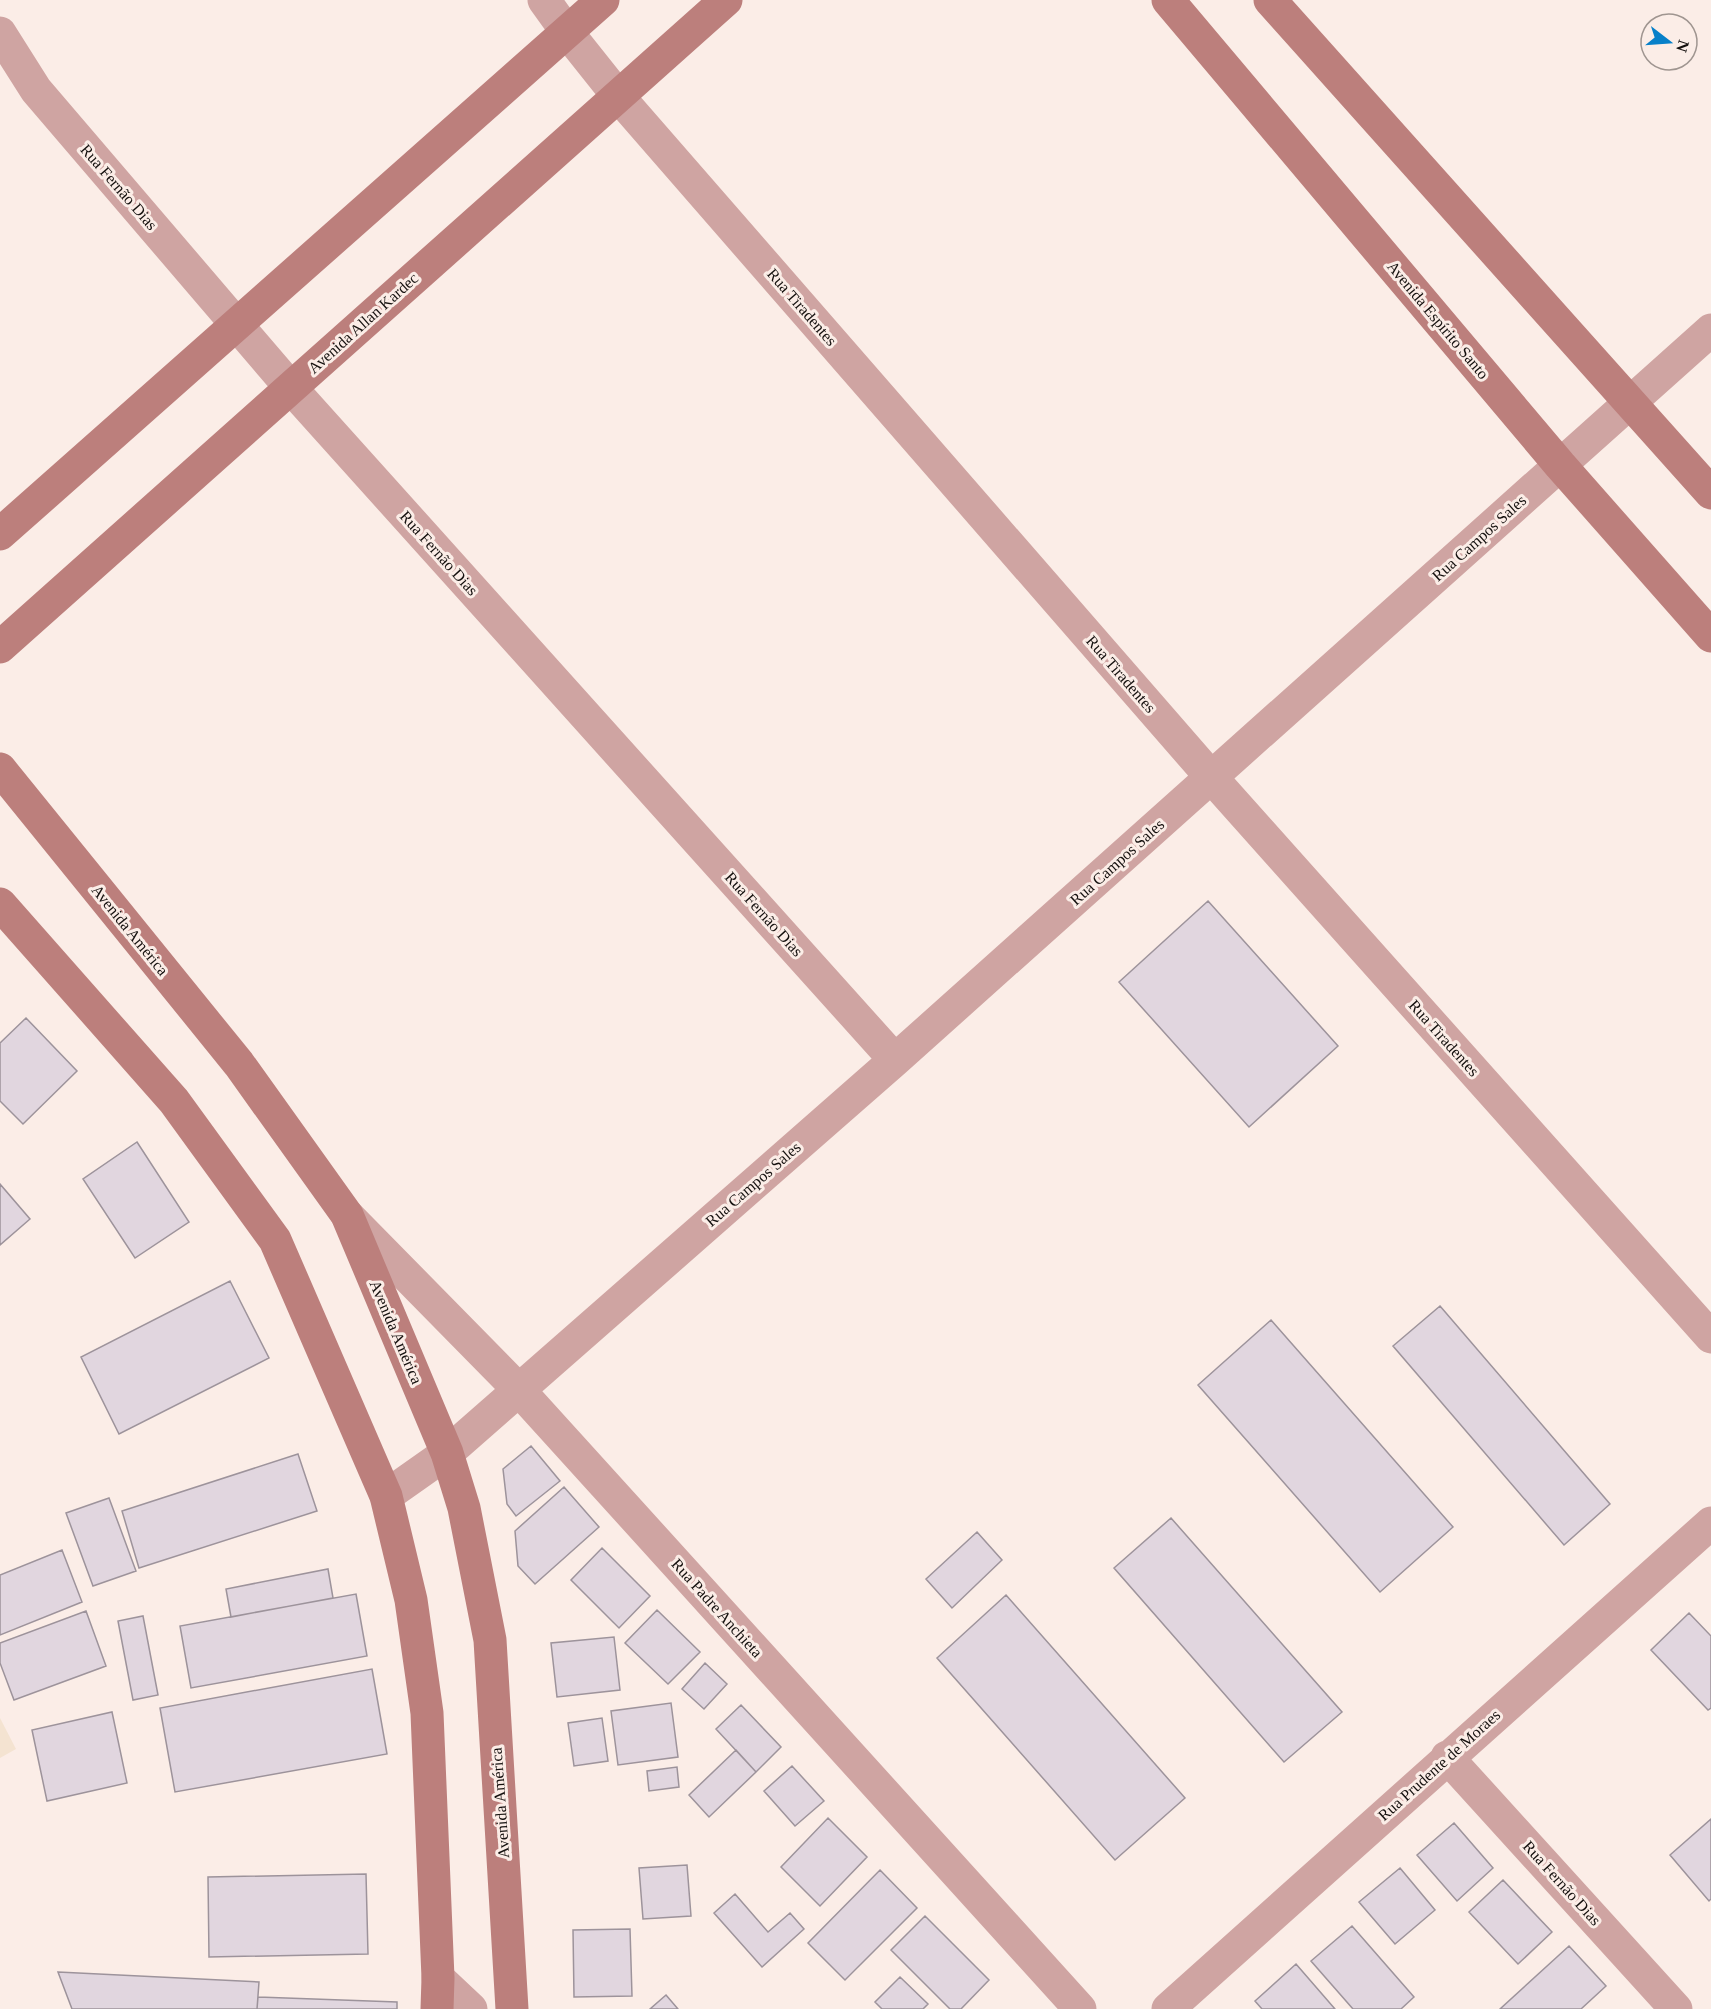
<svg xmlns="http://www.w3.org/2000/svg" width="1711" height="2009" font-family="'Times New Roman',serif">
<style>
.medical{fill:#f4e3d1}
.building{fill:#e1d6df;stroke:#9d939b;stroke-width:1.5}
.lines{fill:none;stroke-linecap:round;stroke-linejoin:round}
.street{stroke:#cfa4a2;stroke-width:33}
.secondary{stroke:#bc7f7c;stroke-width:33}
.labels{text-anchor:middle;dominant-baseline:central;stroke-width:6;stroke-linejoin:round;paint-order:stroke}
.street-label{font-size:16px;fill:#14100e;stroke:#fbede7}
</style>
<rect width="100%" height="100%" fill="#fbede7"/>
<path class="medical" d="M0 1718 16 1749 0 1758Z"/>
<path class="building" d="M1208 901 1338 1046 1249 1127 1119 982Z
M26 1018 77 1071 23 1124 0 1101V1043Z
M137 1142 189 1222 135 1258 83 1179Z
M0 1184 30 1219 0 1245Z
M230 1281 269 1358 119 1434 81 1357Z
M1440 1306 1610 1504 1564 1545 1393 1346Z
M1271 1320 1453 1527 1380 1592 1198 1385Z
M531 1446 560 1481 516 1516 507 1504 503 1469Z
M298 1454 317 1511 139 1568 122 1511Z
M564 1487 599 1527 535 1584 518 1566 515 1531Z
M109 1498 136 1571 93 1586 66 1513Z
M1171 1518 1342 1712 1284 1762 1114 1568Z
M977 1532 1002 1560 952 1608 926 1579Z
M602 1548 650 1596 619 1628 571 1580Z
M62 1550 82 1602 0 1635V1575Z
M328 1569 333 1598 231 1617 226 1589Z
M356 1594 367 1656 191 1688 180 1626Z
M1006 1595 1185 1798 1115 1860 937 1658Z
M657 1610 700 1652 668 1684 625 1643Z
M86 1611 106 1666 14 1700 0 1663V1643Z
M1689 1613 1711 1636V1708L1708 1710 1651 1650Z
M143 1616 158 1695 133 1700 118 1621Z
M614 1637 620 1690 557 1697 551 1643Z
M705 1663 727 1684 704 1709 682 1689Z
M372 1669 387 1754 175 1792 160 1708Z
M671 1703 678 1757 618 1765 611 1711Z
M741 1705 781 1747 756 1772 716 1729Z
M112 1712 127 1783 47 1801 32 1730Z
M602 1718 608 1761 574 1766 568 1723Z
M736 1750 756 1772 709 1817 689 1795Z
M792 1766 824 1801 795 1826 764 1791Z
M677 1767 679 1787 649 1791 647 1771Z
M828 1818 867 1857 820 1906 781 1867Z
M1711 1819V1899L1709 1901 1670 1855Z
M1454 1823 1493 1868 1457 1901 1417 1855Z
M687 1865 691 1916 643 1919 639 1868Z
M1400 1868 1435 1910 1395 1944 1359 1902Z
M880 1870 917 1908 845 1980 808 1943Z
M366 1874 368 1954 209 1957 208 1877Z
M1503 1880 1552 1932 1518 1964 1469 1912Z
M735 1894 768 1932 790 1913 804 1929 762 1967 714 1913Z
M925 1916 989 1980 961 2009H950L891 1950Z
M1352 1926 1414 1997 1401 2009H1353L1311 1961Z
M630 1929 632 1996 574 1997 573 1930Z
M1569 1946 1606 1986 1581 2009H1500Z
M1296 1964 1335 2009H1262L1255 2001Z
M58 1972 259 1982 257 2009H72Z
M900 1977 928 2004 923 2009H882L875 2002Z
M666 1995 678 2009H650Z
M258 1997 397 2002V2009H257Z"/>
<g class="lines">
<path class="street" d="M544 0 567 32 618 96 1212 778 1711 1337
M0 33 36 90 291 388 895 1060
M347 1215 519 1390 1080 2009
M386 1496 447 1453 895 1060 1711 330
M1447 1757 1676 2009
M438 1978 471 2009
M1168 2009 1711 1523"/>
<path class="secondary" d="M1168 0 1560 465 1711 636
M1270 0 1711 493
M0 534 603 0
M0 647 726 0
M0 769 239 1064 347 1215 447 1453 464 1508 490 1640 512 2009
M0 904 174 1101 275 1240 386 1496 411 1600 427 1713 438 1978 437 2009"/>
</g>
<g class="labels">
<g class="street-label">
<text transform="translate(119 187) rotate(49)">Rua Fernão Dias</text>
<text transform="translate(802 307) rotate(49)">Rua Tiradentes</text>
<text transform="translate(1438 320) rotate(50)">Avenida Espírito Santo</text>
<text transform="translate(363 323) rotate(-42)">Avenida Allan Kardec</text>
<text transform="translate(1479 538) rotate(-42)">Rua Campos Sales</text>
<text transform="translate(439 553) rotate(48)">Rua Fernão Dias</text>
<text transform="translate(1121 674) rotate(49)">Rua Tiradentes</text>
<text transform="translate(1117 862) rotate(-42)">Rua Campos Sales</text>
<text transform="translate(764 914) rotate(48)">Rua Fernão Dias</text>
<text transform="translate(130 930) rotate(51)">Avenida América</text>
<text transform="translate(1444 1038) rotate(48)">Rua Tiradentes</text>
<text transform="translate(753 1184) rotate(-41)">Rua Campos Sales</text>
<text transform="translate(396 1332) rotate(67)">Avenida América</text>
<text transform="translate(717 1608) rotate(48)">Rua Padre Anchieta</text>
<text transform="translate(1439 1765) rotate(-42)">Rua Prudente de Moraes</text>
<text transform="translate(500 1803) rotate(-94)">Avenida América</text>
<text transform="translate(1562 1883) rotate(48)">Rua Fernão Dias</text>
</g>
</g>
<g transform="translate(1669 42) rotate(107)"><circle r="28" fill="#fbede7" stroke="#9f9590" stroke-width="1.5"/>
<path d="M0-4.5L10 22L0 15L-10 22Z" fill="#0780c9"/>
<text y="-9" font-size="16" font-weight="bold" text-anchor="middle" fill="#14100e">N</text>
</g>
</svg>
